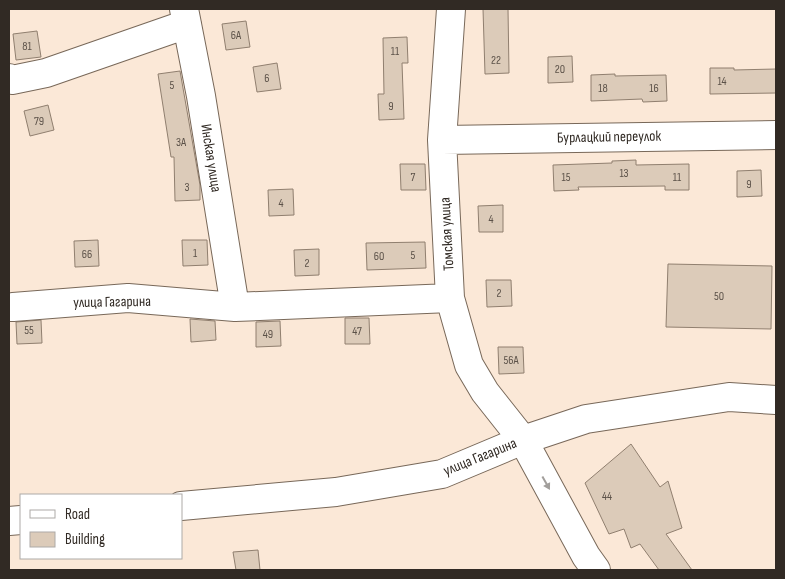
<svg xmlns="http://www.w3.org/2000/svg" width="785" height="579" font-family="'Sofia Sans Condensed',sans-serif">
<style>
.building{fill:#dccbb9;stroke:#907f6f}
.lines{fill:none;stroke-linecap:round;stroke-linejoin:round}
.minor-casing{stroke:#786859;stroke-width:30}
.major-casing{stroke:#786859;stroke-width:30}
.minor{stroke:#fff;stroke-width:28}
.major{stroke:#fff;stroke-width:28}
.oneway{fill:#a29f9c}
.labels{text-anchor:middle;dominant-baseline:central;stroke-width:4;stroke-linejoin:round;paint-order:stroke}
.number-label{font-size:12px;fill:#5c5249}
.street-label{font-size:15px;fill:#312a24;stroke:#fff}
</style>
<rect width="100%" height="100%" fill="#fbe8d7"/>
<path class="building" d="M483 9H508L509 73 485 74Z
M246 21 250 47 226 50 222 24Z
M37 31 41 57 16 60 13 34Z
M407 37 408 63H402L404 119 379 120 378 94H384L383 38Z
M572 56 573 82 548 83V57Z
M277 63 281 89 257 92 253 67Z
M710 68H734V70L776 69V93L710 94Z
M180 71 200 185V200L175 201 174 157H171L158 74Z
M615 74V76L666 75 667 101 643 102 642 99 591 101V75Z
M48 105 54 130 30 136 24 111Z
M636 160V165L689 164V190H665V186L578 187 579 190 554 191 553 165 612 163V161Z
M400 164H425L426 190H401Z
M761 170 762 196 737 197V171Z
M293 189 294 215 269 216 268 190Z
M503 205V232H479L478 206Z
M98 240 99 266 75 267 74 241Z
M182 240H207L208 265 183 266Z
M425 242 426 268 367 270 366 243Z
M319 249V275L295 276 294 250Z
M668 264 772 266 771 329 666 327Z
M486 280H511L512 306 487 307Z
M345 318H369L370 344H345Z
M190 319 215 321 216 340 191 342Z
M41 320 42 343 17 344 16 322Z
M280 321 281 346 256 347V322Z
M498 347H523L524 373 499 374Z
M631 444 660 487 668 481 682 528 666 534 692 570H659L640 544 631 548 624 529 609 534 585 483Z
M258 550 260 570H236L233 552Z"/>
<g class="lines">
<defs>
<path id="minor" d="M184 9 201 96 235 307
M451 9 442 140 450 298 469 365 485 392 523 440 586 556 596 570
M9 78 12 80 46 73 187 24
M442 140 776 135
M13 307 128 298 235 307 450 298"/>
<path id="major" d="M181 506 336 492 442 474 523 440 586 419 729 397 776 400
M9 521 21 520"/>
</defs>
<use href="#minor" class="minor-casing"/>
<use href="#major" class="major-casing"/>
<use href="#minor" class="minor"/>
<use href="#major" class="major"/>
</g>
<defs><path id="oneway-solid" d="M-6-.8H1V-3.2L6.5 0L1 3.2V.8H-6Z" transform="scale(1.25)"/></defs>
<use class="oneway" href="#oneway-solid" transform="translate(546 483) rotate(61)"/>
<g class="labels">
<g class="number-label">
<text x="236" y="35">6А</text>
<text x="27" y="46">81</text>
<text x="395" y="51">11</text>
<text x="496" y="60">22</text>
<text x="560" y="69">20</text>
<text x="267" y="78">6</text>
<text x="722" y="81">14</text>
<text x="172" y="85">5</text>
<text x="603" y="88">18</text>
<text x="654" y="88">16</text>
<text x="391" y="106">9</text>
<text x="39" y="121">79</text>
<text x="181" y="142">3А</text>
<text x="624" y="173">13</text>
<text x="413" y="177">7</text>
<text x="566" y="177">15</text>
<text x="677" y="177">11</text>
<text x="749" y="184">9</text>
<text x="187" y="187">3</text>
<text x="281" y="203">4</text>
<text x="491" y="219">4</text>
<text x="195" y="253">1</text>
<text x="87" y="254">66</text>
<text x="413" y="255">5</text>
<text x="379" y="256">60</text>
<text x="307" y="263">2</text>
<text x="499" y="293">2</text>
<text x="719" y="296">50</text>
<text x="29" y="330">55</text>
<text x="357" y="331">47</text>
<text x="268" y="334">49</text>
<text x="511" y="360">56А</text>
<text x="607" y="496">44</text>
</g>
<g class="street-label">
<text transform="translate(609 137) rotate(-1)">Бурлацкий переулок</text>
<text transform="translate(211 158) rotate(81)">Инская улица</text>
<text transform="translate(447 234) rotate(-93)">Томская улица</text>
<text transform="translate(112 302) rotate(-1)">улица Гагарина</text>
<text transform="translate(480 457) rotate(-22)">улица Гагарина</text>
</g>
</g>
<rect width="785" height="579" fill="none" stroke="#312a24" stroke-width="20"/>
<rect x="20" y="494" width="162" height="65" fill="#ffffff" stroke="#adaaa7"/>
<rect x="30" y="510" width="25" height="8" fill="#ffffff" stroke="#adaaa7"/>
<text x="65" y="519" font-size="15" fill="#312a24">Road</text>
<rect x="30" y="532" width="25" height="15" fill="#dccbb9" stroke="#adaaa7"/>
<text x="65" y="544" font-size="15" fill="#312a24">Building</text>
</svg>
